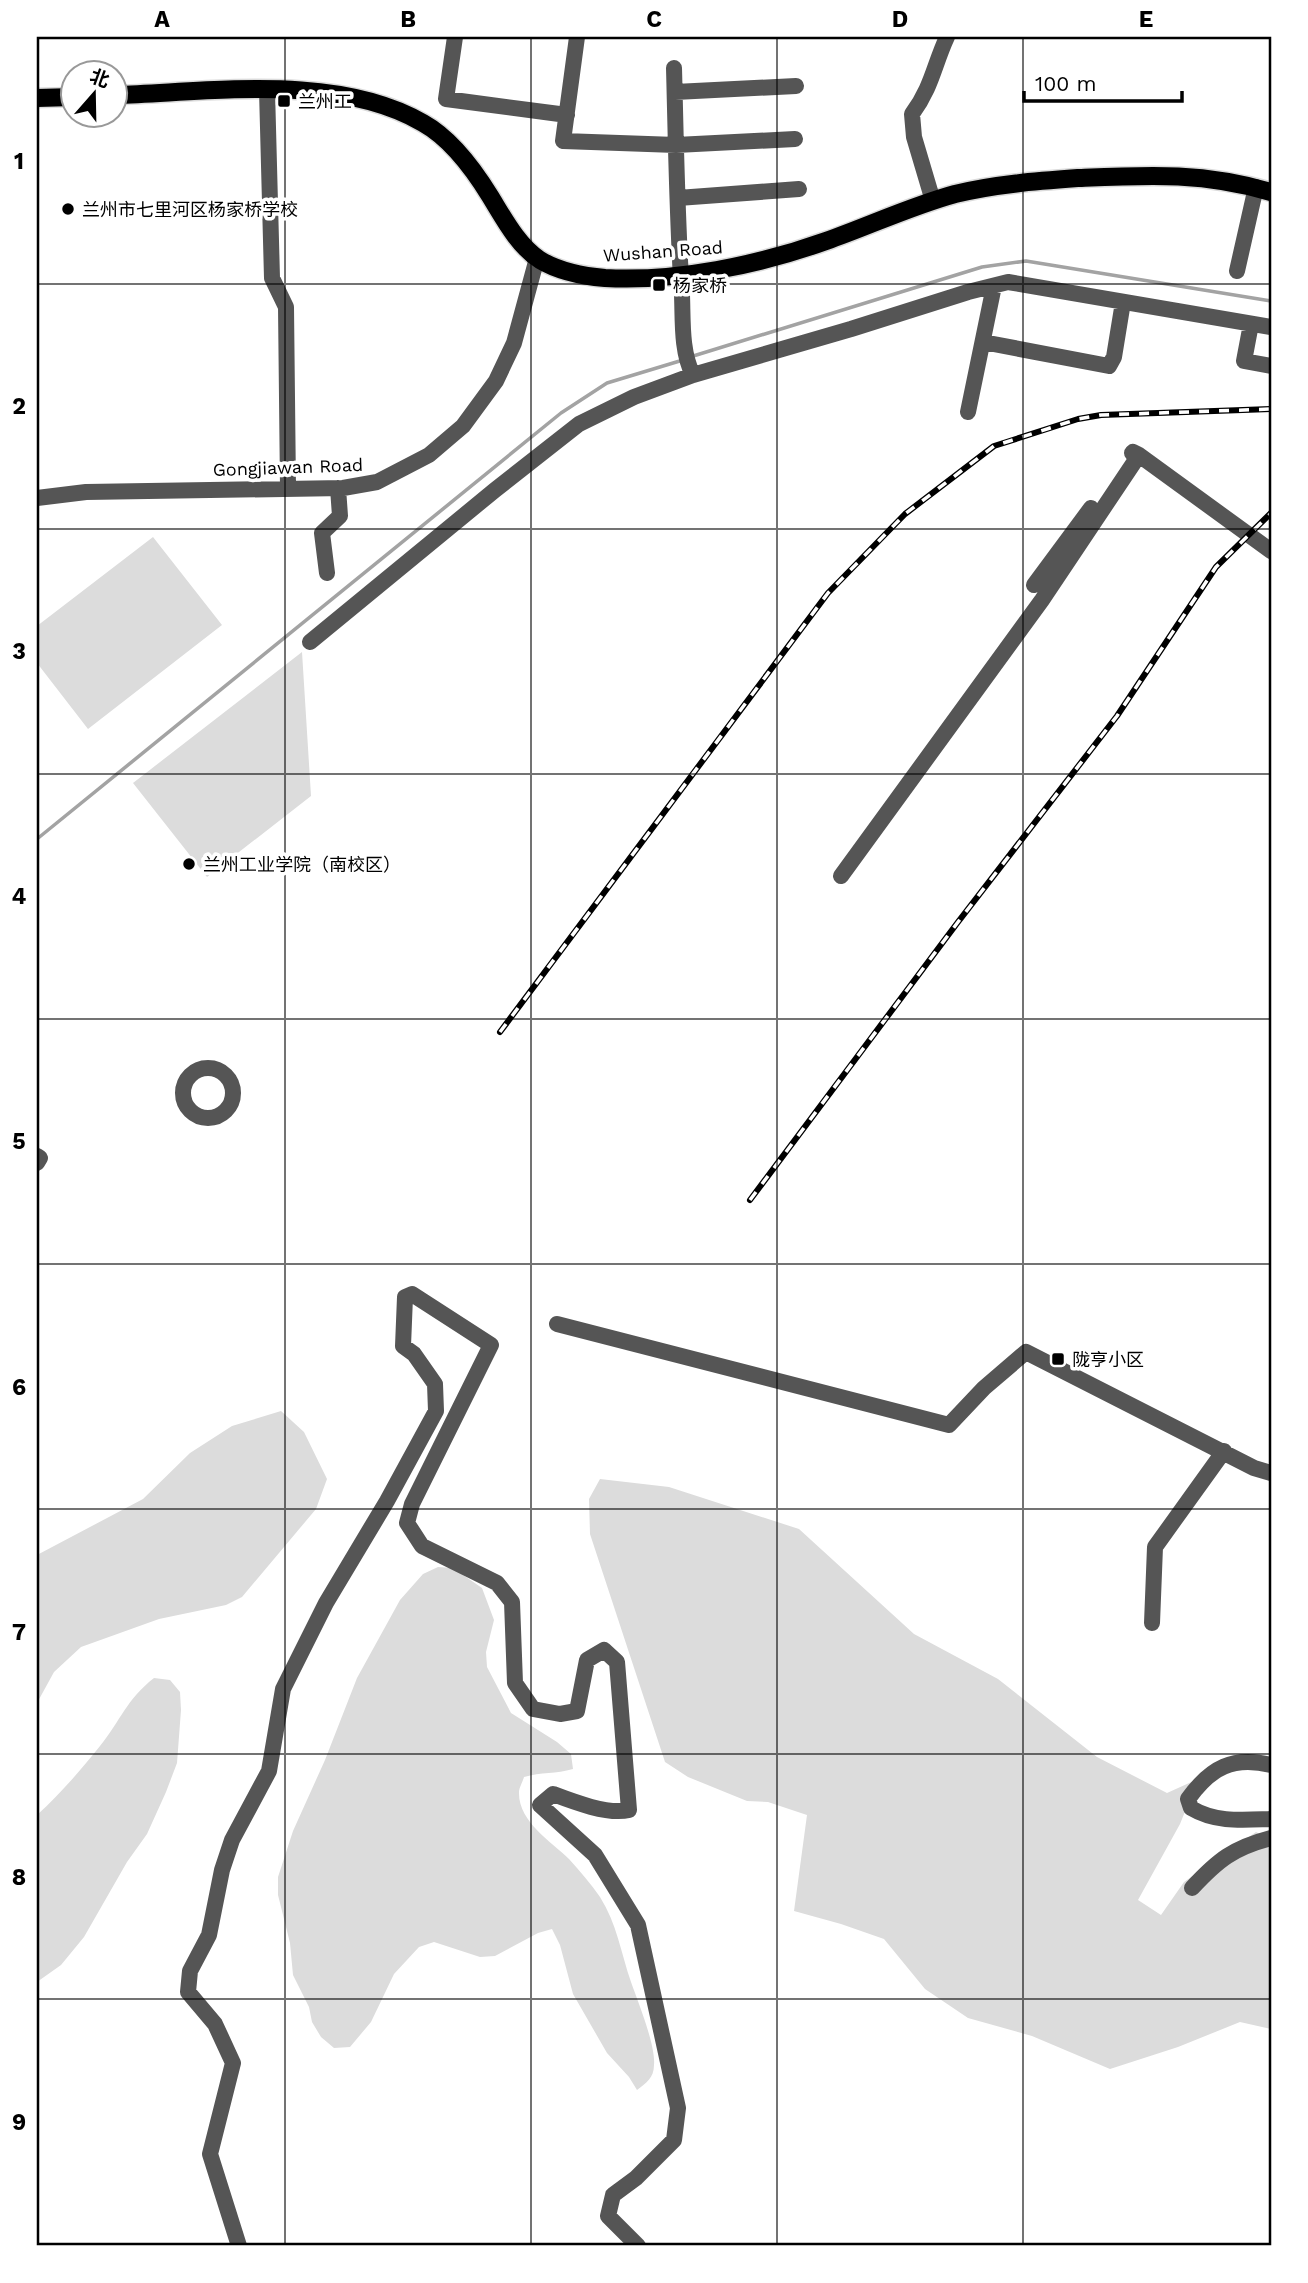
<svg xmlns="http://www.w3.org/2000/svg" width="1308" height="2283" font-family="'Work Sans','Noto Sans SC',sans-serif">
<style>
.green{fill:#dcdcdc}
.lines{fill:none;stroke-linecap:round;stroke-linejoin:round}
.stream{stroke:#a3a3a3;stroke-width:3.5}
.major-casing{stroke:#dbdbdb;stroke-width:21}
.minor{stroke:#555;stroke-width:16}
.major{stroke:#000;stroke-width:18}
.rail-casing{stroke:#000;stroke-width:6}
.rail{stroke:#fff;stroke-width:3.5;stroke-dasharray:10;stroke-linecap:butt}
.grid{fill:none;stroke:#000;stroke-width:2;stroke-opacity:0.55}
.poi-dot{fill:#000;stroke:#fff;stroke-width:2.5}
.labels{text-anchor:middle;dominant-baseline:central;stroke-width:7;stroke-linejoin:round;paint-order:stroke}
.poi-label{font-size:18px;fill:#000;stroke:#fff;text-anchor:start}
.street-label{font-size:18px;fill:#000;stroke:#fff}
.neatline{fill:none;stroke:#000;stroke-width:2.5}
.grid-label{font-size:23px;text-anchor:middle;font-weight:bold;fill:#000}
</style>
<rect width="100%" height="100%" fill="#fff"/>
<path class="green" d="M153 537 222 625 88 729 37 663V626Z
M302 652 311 796 207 877 133 783Z
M281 1411 304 1432 327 1479 316 1509 242 1597 226 1605 159 1619 81 1647 54 1672 37 1703V1555L143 1499 190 1453 232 1426Z
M600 1479 669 1487 799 1529 914 1634 998 1679 1097 1757 1167 1793 1198 1779 1180 1824 1138 1900 1161 1915 1184 1882 1256 1832 1271 1839V2029L1240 2022 1178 2047 1110 2069 1032 2036 968 2018 925 1989 884 1939 841 1924 794 1911 807 1815 768 1802 747 1801 688 1777 665 1762 590 1534 589 1499Z
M438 1567 453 1568 482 1588 494 1620 486 1652 487 1667 511 1713 557 1742 571 1754 573 1769C556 1774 541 1772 524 1777 523 1781 519 1788 519 1792 518 1822 552 1842 569 1859 580 1871 591 1884 600 1897 617 1924 621 1953 631 1982 638 2002 656 2046 654 2065 654 2078 646 2083 637 2090L629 2077 607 2053 573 1994 560 1945 552 1929 538 1933 495 1956 480 1957 434 1942 419 1947 394 1974 371 2022 350 2047 334 2048 321 2037 312 2022 309 2007 293 1975 290 1943 278 1895V1877L293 1831 325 1760 357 1678 400 1600 423 1574Z
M154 1678 170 1680 180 1692 181 1710 177 1763 166 1792 147 1834 127 1862 84 1937 61 1965 37 1982V1815C60 1794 81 1770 100 1746 121 1720 126 1700 154 1678Z"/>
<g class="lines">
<path class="stream" d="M690 357 982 267 1026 261 1271 301
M37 839 561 413 607 383 683 360"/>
<defs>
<path id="major" d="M116 95C211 92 337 73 423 123 450 138 474 170 490 196 503 217 518 246 540 260 560 272 582 276 605 278 676 282 759 265 826 241 869 226 911 206 955 194 996 184 1038 181 1079 178 1149 175 1203 172 1271 192
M37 98 74 97"/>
</defs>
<use href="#major" class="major-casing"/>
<path class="minor" d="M455 37 446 99 567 115
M577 37 563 141 676 145 795 139
M267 90 272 278 286 307 288 489
M675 92 796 86
M678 198 799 189
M933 201 914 137 912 114C932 87 934 65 947 37
M1237 271 1256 187
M1251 324 1244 361 1271 366
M983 342 1109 366 1114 357 1123 302
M693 375 851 329 968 292 1008 282 1271 327
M968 412 994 286
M1132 453 1133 452 1139 455 1271 551
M37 498 86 492 343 488 377 482 429 455 463 426 496 381 514 343 537 258
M327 573 322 533 340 516 338 488
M1034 585 1091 508
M310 642 495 490 579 424 634 397 693 375C681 352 683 320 682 295 677 220 676 144 674 68
M841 876 1042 600 1139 455
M183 1093a25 25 0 1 1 50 0a25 25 0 1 1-50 0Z
M37 1156 40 1158 37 1163
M557 1324 949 1425 984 1388 1026 1352 1254 1468 1271 1473
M1152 1623 1155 1547 1224 1451
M1271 1765C1233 1756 1211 1767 1188 1799L1191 1808C1216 1823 1243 1820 1271 1819
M1192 1888C1218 1860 1233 1848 1271 1838
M239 2246 210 2154 233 2063 215 2024 188 1992 190 1971 209 1935 222 1870 232 1840 269 1771 283 1689 326 1603 387 1501 436 1411 435 1384 414 1354 403 1346 405 1297 412 1294 491 1345 412 1504 407 1523 422 1546 497 1583 512 1602 515 1683 533 1709 560 1714 577 1711 587 1660 604 1650 617 1662 629 1810C608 1815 574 1802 553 1794L540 1805 595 1855 638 1925 678 2108 674 2140 636 2178 613 2195 608 2216 638 2246"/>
<use href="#major" class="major"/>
<defs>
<path id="rail" d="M500 1032 828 593 905 514 994 446 1078 419 1101 415 1271 409
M750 1200 958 922 1117 716 1216 567 1271 513"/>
</defs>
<use href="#rail" class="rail-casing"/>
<use href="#rail" class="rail"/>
</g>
<path class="grid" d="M285 37V2246M531 37V2246M777 37V2246M1023 37V2246M37 284H1271M37 529H1271M37 774H1271M37 1019H1271M37 1264H1271M37 1509H1271M37 1754H1271M37 1999H1271"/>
<g class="poi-dot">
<rect x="277" y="94" width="14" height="14" rx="3.5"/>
<circle cx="68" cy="209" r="7"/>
<rect x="652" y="278" width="14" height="14" rx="3.5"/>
<circle cx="189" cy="864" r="7"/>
<rect x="1051" y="1352" width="14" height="14" rx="3.5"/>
</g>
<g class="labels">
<g class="poi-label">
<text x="298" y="101">兰州工</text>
<text x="82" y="209">兰州市七里河区杨家桥学校</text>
<text x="673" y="285">杨家桥</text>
<text x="203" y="864">兰州工业学院（南校区）</text>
<text x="1072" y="1359">陇亨小区</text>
</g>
<g class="street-label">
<text transform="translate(663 251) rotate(-4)">Wushan Road</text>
<text transform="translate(288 467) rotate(-2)">Gongjiawan Road</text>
</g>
</g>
<rect width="1308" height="2283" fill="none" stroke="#ffffff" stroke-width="77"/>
<g transform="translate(94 94) rotate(20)"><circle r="33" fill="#ffffff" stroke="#999999" stroke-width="2"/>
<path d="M0-5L12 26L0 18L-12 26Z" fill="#000000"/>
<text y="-10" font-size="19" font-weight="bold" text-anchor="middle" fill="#000000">北</text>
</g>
<path d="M1024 91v10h158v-10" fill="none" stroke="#000000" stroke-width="3.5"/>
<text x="1035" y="91" font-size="21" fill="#000000" stroke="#ffffff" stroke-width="5" paint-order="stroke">100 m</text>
<rect x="38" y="38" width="1232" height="2206" class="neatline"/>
<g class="grid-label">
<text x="162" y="27">A</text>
<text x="408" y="27">B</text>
<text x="654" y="27">C</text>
<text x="900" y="27">D</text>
<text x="1146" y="27">E</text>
<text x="19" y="169">1</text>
<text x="19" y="414">2</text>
<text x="19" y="659">3</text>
<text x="19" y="904">4</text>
<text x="19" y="1149">5</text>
<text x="19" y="1395">6</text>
<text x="19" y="1640">7</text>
<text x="19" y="1885">8</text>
<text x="19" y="2130">9</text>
</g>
</svg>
